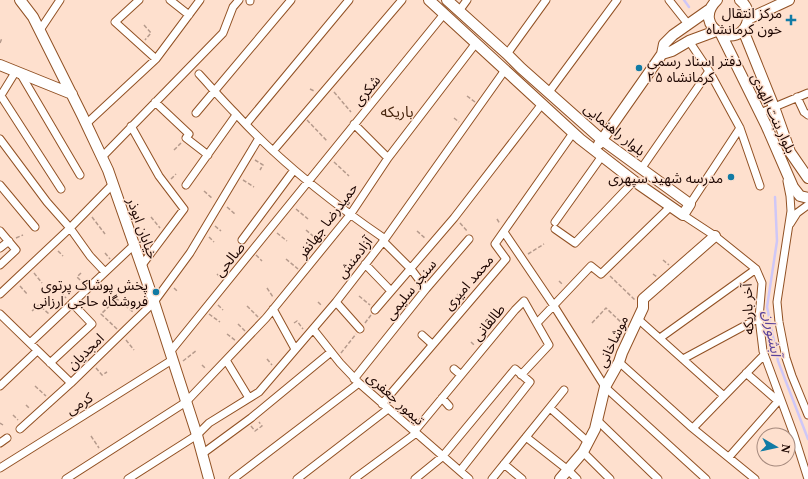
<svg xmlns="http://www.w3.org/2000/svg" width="808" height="479" font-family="'Noto Serif','Noto Sans Arabic',serif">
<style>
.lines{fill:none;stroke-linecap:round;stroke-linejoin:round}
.stream{stroke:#cfc7f7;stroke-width:2.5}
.street-casing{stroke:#915124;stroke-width:9}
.secondary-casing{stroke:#915124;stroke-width:12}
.path{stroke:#b59a8c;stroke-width:1.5;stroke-dasharray:4 2;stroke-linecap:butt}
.street{stroke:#fff;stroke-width:7}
.secondary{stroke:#fff;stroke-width:10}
.poi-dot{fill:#117ba5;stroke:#fee0ce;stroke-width:1.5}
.labels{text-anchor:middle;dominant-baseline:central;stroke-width:3;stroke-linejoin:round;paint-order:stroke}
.poi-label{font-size:14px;fill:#1c0500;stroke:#fee0ce;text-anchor:end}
.street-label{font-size:14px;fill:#1c0500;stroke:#fee0ce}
.neighbourhood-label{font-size:15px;fill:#47250e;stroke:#fee0ce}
.water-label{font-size:15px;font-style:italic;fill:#5a429b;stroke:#fee0ce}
</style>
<rect width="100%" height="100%" fill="#fee0ce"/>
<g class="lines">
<path class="stream" d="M684 0 689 7
M775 197 777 241 767 307 778 361 808 439"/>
<defs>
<path id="street" d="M139 0 115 22 156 59
M170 0 189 15
M250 0V1
M669 0 688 24
M459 11 467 0
M40 30 60 0
M689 41 709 71 740 128 760 186
M507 54 546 0
M20 73 80 175
M199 74C211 87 223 101 236 114 280 162 331 202 385 239
M549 92 617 0
M1 96 61 189
M0 97 16 71
M797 97 804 112 808 115
M155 102 189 134 186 138 208 155
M196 113 291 0
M760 113 808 93
M86 124 156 59 200 0
M246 124 349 0
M354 124 388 158
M131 126 159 176 184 209 142 265
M0 139 47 202 70 228 90 256 105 272
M273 151 402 0
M102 157 223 33 233 7 239 0
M641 169 709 71
M787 181 790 196 791 211 777 302 779 322 786 358 792 376 808 415
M0 185 35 227
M186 185 236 115
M690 204 740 128
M683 215 715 236 756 269 762 283 759 318 763 351 794 435 808 479
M555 222 602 156
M790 224 797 213 808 205
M555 229 575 243 634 181
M0 231 16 250 0 265
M504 232 554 306 605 387 706 479
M242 240 294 170
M383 241 411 269 426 289
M0 248 9 241
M365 264 391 291
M0 294 70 228 113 184
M336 302 360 329
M273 309 295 349
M375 310 454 218 542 104
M0 314 71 383 154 302 190 253 259 138
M638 319 724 396
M537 323 591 266 601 274 671 206
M313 329 340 363 359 383 469 479
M422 335 432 344
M660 338 756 269
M30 343 135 244
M170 352 444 14
M683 359 759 318
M226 360 249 398
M619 362 690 426 755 479
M50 363 92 324 72 303
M454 369 461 375
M746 373 778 401
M354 379 426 289 469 239
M0 386 37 351
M442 398 449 406
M382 404 506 259 495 244 573 133
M550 408 588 442
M597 420 658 479
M693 428 764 355
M20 429 71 383
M414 432 515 310 524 301 549 345 521 375
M526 437 568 470 577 479
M0 443 7 438
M583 452 610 479
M202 454 251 418 331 352
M729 457 780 399
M504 464 522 479
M0 468 172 360
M66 479 186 402 266 318 350 215 388 158 476 43
M128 479 197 435 209 423 259 392 336 302 385 239 505 70
M233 479 359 383
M297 479 388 409
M354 479 415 434
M415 479 442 457 515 369 530 382 460 471
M492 479 564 390"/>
<path id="secondary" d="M20 0 33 17 82 115 108 170 152 296 197 435 209 479
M429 0 580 139 634 181 683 215 690 204 602 140 521 68 507 54 447 0
M717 0C689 27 741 53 748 20 749 12 746 5 740 0
M748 19 789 0
M743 30 774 107 790 152 808 178
M721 34 766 125 793 187 800 196 808 198
M662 54 672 51 689 41 716 31
M0 65 72 94
M599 144 662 54 664 44 673 35 710 9
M560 479 583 452 595 429 605 387 619 362 622 353 643 308V299L715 236"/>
</defs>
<use href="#street" class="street-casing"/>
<use href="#secondary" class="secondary-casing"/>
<path class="path" d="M144 25 151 33 145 40
M0 43 2 38
M310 89 314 91
M334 92 351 112
M467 96 475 102
M454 118 459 122
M307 120 327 141
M174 150 181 143
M255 160 263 165 260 170
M334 162 349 176
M171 179 176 174
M243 180 254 187
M204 191 213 199
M227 207 235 214
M296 209 308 219
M92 217 105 234
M151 217 160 228
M497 219 500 224
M460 223 468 232
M215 226 221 231
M306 230 320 242
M417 231 426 239
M277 233 287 241
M209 237 214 242
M16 238 23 235
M58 251 63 256
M105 253 110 259
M528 254 544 244
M256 255 262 261
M286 259 298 269
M663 260 669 265
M34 273 42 283
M81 273 77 277 84 284
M217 274 220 277
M653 274 657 277
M610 276 635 300
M559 281 563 285
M20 286 28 295
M174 288 178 292
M267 288 273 297
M61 292 66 298
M457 294 464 299
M359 296 370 305
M453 301 458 305
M318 302 322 306
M218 305 223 310
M247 306 258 317
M32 311 39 305 49 314
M209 314 220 322
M294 323 297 321 303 329
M365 323 371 315
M592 323 606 308 626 327
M238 324 245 331
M117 329 101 314 117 299 133 312
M227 334 236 341
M126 340 134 350
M471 342 475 346
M341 353 356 334
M267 359 272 365
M183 361 197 350
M202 365 206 369
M96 368 102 375 107 372
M35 386 46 396
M26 405 30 409
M13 415 18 420
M0 423 3 425
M251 426 255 431 262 426 259 422
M91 436 99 448"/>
<use href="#street" class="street"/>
<use href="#secondary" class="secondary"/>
</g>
<g class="poi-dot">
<path d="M789 14h4v4h4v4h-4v4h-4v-4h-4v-4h4z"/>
<circle cx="639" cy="68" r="4"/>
<circle cx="731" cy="177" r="4"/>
<circle cx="156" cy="292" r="4"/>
</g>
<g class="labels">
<g class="poi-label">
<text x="782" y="12">مرکز انتقال<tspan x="782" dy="16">خون کرمانشاه</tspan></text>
<text x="647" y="60" text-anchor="start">دفتر اسناد رسمی<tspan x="647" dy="16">۲۵ کرمانشاه</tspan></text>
<text x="723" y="177">مدرسه شهید سپهری</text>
<text x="148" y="284">پخش پوشاک پرتوی<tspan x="148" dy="16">فروشگاه حاجی ارزانی</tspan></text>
</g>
<g class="street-label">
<text transform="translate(366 90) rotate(-51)">شکری</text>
<text transform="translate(774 113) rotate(65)">بلوار بنت الهدی</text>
<text transform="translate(615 129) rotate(39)">بلوار راهنمایی</text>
<text transform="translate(327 220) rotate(-53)">حمیدرضا جهانفر</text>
<text transform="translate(143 228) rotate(70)">خیابان ابوذر</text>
<text transform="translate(354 257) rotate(-52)">آزادمنش</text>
<text transform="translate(229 259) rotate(-51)">صالحی</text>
<text transform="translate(468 282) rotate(-49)">محمد امیری</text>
<text transform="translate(410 289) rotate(-51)">سنجر سلیمی</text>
<text transform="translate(747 309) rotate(-92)">آخر باریکه</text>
<text transform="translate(488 322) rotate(-50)">طالقانی</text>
<text transform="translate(612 341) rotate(-65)">موشاخانی</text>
<text transform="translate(85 351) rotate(-44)">امجدیان</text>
<text transform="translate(396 398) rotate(42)">تیمور جعفری</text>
<text transform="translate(79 403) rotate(-32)">کرمی</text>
</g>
<g class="neighbourhood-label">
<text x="397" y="111">باریکه</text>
</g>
<g class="water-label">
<text transform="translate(773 333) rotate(79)">آبشوران</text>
</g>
</g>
<g transform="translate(776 447) rotate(99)"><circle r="19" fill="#fee0ce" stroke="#a4887c"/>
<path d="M0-3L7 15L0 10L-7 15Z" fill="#117ba5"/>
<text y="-6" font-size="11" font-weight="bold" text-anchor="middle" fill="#1c0500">N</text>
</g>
</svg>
